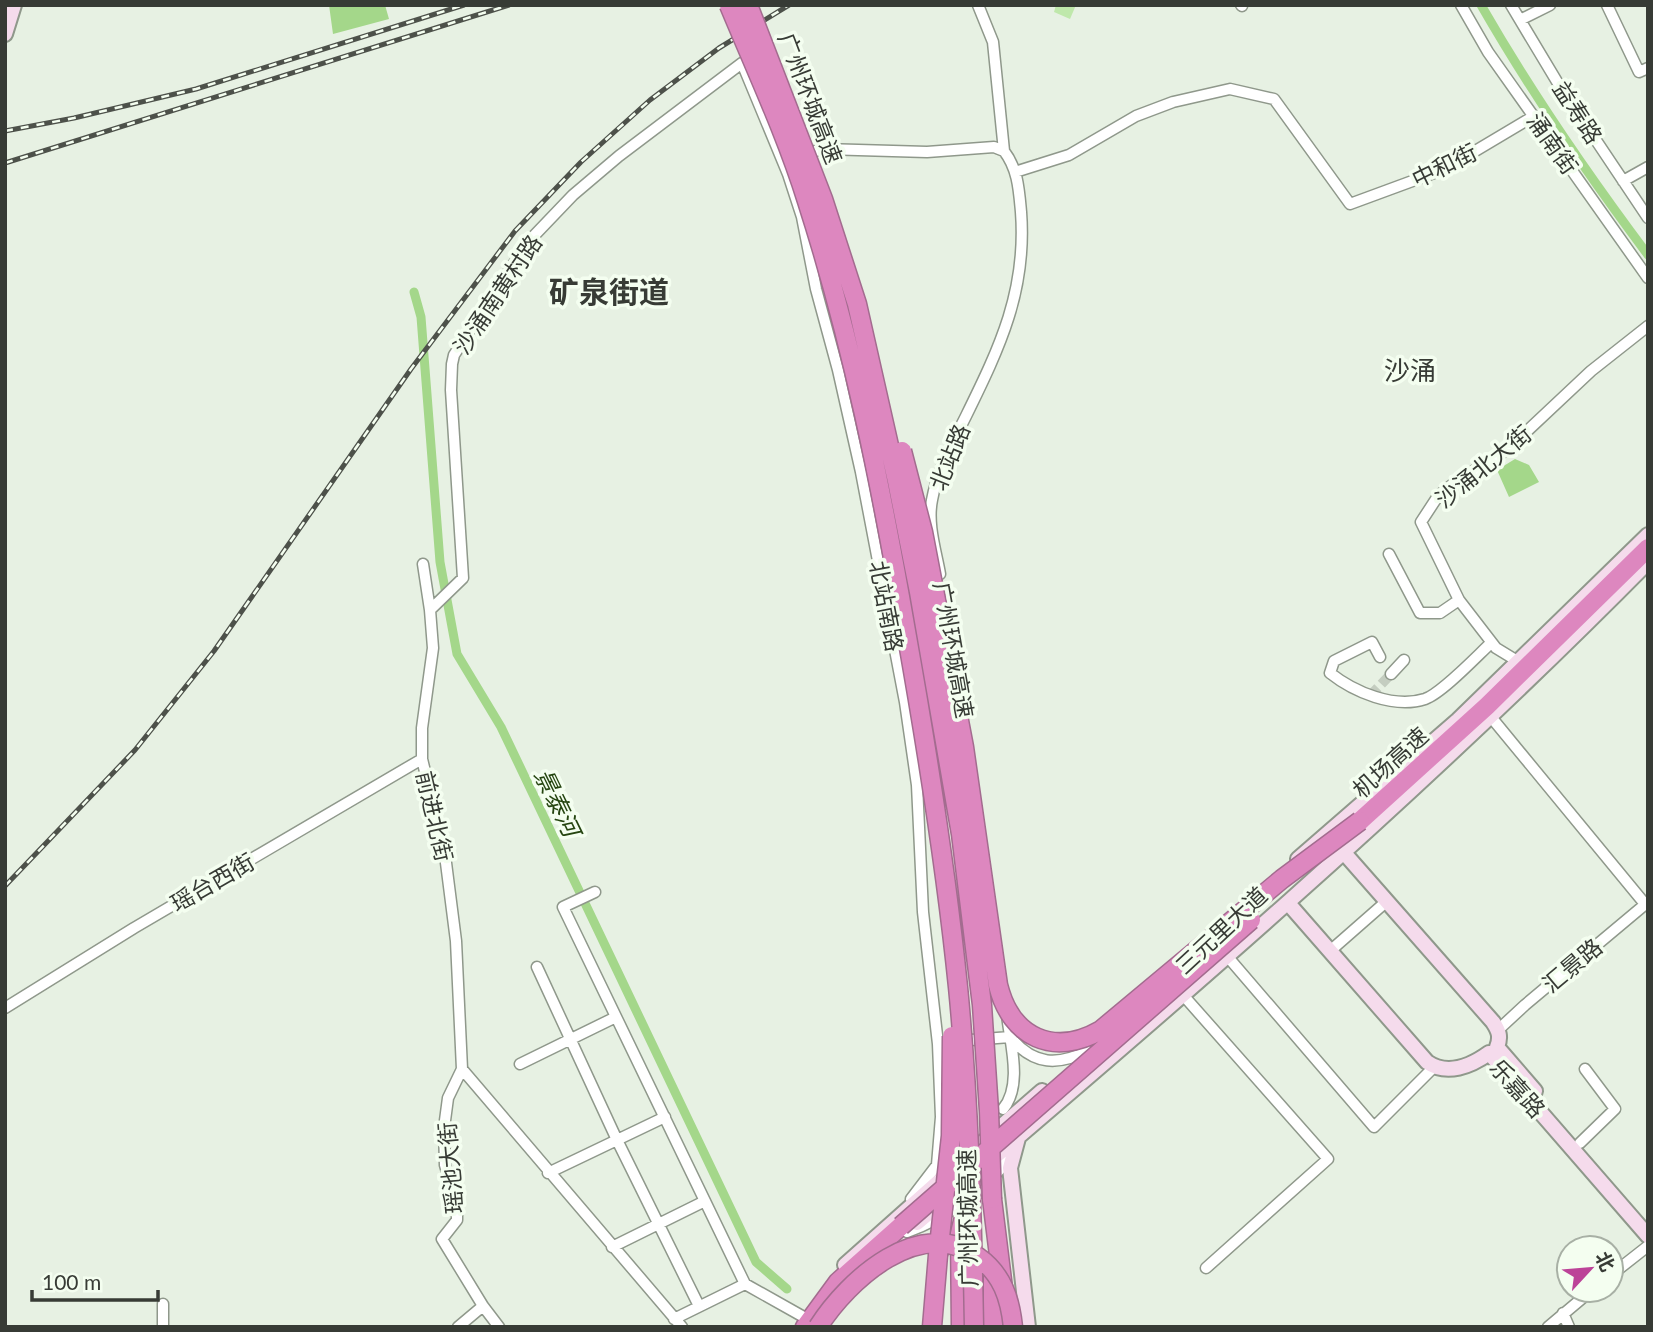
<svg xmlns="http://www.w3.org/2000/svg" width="1653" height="1332" font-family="Lato,'Noto Sans SC',sans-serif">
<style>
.green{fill:#bfe8ab}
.water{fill:#a4d78a}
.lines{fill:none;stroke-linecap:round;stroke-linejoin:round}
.canal{stroke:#a4d78a;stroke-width:9}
.street-tunnel{stroke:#c4cdc0;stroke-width:10;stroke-dasharray:10 5;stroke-linecap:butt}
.street-casing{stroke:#8f988b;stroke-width:13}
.secondary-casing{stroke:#8f988b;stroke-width:18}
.highway-casing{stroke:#a36c8f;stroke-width:21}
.street{stroke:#fff;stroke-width:10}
.secondary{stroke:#f5dbec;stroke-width:14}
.highway{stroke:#dd87bf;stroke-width:18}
.rail-casing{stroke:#4d514a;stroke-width:5}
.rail{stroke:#f4fef0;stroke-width:2.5;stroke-dasharray:8;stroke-linecap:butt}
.highway-bridge-casing{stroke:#a36c8f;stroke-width:21;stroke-linecap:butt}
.highway-bridge{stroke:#dd87bf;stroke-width:18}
.labels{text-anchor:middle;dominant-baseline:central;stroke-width:7;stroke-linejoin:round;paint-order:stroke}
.street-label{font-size:23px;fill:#373b35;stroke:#f4fef0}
.water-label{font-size:24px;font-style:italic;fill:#254510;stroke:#f4fef0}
.quarter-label{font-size:26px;fill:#373b35;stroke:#f4fef0}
.district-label{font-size:30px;font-weight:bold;fill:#373b35;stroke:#f4fef0}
</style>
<rect width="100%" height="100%" fill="#e7f1e3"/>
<path class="green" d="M1056 5H1076L1070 19 1054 12Z"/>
<path class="water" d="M329 5H385L389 19 333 34Z
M1515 459 1529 465 1539 482 1509 497 1497 470Z"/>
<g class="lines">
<path class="canal" d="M1481 5C1531 92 1588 175 1648 255
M414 292 421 317 440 562 457 654 501 727 756 1262 787 1289"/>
<path class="street-tunnel" d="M1371 695 1391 674"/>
<defs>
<path id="street" d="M978 5 993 42 1004 151
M1241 5 1242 6
M1461 5 1488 52 1648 278
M1511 5 1559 85 1648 218
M1607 5 1639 72 1648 68
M1520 20 1550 5
M801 154 824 149 927 152 994 147 1004 151C1018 169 1019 190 1021 212 1027 290 1000 347 966 416 953 442 937 471 932 500 927 524 936 551 940 574
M1015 172 1069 155 1136 116 1173 102 1230 89 1274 99 1350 204 1445 169 1534 116
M1623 181 1648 167
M1389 554 1420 613H1440L1459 600
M423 564 430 610 433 648 422 728V759L445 855 456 941 462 1069 448 1098 444 1128 445 1165 457 1207V1220L442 1239 483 1306 458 1327
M430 610 463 578 451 390 452 364 454 355 528 242 573 195 619 156 742 63 788 174 802 217 816 289 838 370 861 472 905 702 917 785 923 912 938 1044 941 1117 937 1165
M1380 657 1372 642 1334 661 1330 673C1354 692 1394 709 1425 699 1442 693 1476 657 1491 643
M1519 662 1496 648 1459 600 1421 522 1438 496 1453 484 1508 449 1591 371 1648 326
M1391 674 1404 660
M1491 717 1645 904
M595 892 563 907 745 1284 802 1316
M1330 951 1387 901
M1227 956 1374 1127 1434 1067
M537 967 617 1140 699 1306
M1183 995 1328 1159 1206 1268
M5 1008 134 928 422 759
M1498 1030 1525 1005 1648 902
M1010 1037C1034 1066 1058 1066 1090 1050
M958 1041 1010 1037
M520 1064 616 1017
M462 1069 682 1327
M1003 1109C1023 1085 1010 1043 1007 1015
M1580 1143 1615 1109 1585 1069
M548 1173 665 1117
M911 1199 940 1161
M907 1232C944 1219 990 1189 1011 1154
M612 1247 705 1201
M1611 1275 1648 1246
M163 1304V1327
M483 1306 499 1327
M1563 1313 1569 1327
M674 1319 745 1284
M1548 1327 1592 1290"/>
<path id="secondary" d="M5 34 14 5
M1339 847 1493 1022C1499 1031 1501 1037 1497 1047L1535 1091
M1298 859 1458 720 1648 535
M1288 903 1427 1062C1447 1076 1471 1066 1489 1053L1648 1236
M1018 1138 1010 1168 1028 1327
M965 1158 1042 1091
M917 1223C1168 1010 1417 796 1648 562
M845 1265 945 1176"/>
<path id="highway" d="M1360 821 1487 706 1648 548
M992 1199 1003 1288
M993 1272V1327
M805 1327 838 1282 901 1226
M932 1327 938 1255
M961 1327 960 1233 968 1202"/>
</defs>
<use href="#street" class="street-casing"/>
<use href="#secondary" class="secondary-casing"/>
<use href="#highway" class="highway-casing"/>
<use href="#street" class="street"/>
<use href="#secondary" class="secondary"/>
<use href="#highway" class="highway"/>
<defs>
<path id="rail" d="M5 131 74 118 196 89 464 5
M5 163 509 5
M5 886 135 750 214 651 411 369 515 231 581 162 650 100 719 48 789 5"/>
</defs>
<use href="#rail" class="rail-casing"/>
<use href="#rail" class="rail"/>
<defs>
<path id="highway-bridge" d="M729 5C756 70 786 134 807 201 852 341 881 486 906 631 927 749 946 868 958 987 969 1100 972 1213 974 1327
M748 5 823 199 857 304 897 481 919 592 961 834 982 1005 989 1111 992 1199
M902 451 923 532 964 747 998 985C1011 1038 1054 1057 1101 1030L1282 879 1360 821
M901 1226 1251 920
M938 1255 951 1136 952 1036
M818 1327C848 1280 920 1214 978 1257 1002 1274 1010 1298 1013 1327"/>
</defs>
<use href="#highway-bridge" class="highway-bridge-casing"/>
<use href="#highway-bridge" class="highway-bridge"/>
</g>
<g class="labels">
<g class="street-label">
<text transform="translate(811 98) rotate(69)">广州环城高速</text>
<text transform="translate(1578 112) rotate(57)">益寿路</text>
<text transform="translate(1553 143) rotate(55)">涌南街</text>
<text transform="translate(1444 165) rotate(-26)">中和街</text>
<text transform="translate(497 294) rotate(-56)">沙涌南黄村路</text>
<text transform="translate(949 457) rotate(-68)">北站路</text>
<text transform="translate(1483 466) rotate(-39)">沙涌北大街</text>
<text transform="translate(887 606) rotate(79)">北站南路</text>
<text transform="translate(954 650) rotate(80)">广州环城高速</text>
<text transform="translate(1390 762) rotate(-42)">机场高速</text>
<text transform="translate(435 816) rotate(77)">前进北街</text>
<text transform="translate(212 882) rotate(-30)">瑶台西街</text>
<text transform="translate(1221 930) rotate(-43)">三元里大道</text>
<text transform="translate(1572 965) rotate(-40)">汇景路</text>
<text transform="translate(1518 1088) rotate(48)">乐嘉路</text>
<text transform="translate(450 1168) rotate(-95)">瑶池大街</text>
<text transform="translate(967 1218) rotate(-91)">广州环城高速</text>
</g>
<g class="water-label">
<text transform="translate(558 802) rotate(64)">景泰河</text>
</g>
<g class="quarter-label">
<text x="1410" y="370">沙涌</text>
</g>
<g class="district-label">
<text x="609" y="291">矿泉街道</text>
</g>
</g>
<rect width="1653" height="1332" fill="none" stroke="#373b35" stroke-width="14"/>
<g transform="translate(1590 1269) rotate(64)"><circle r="33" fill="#f4fef0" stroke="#a8b0a5" stroke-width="2"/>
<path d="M0-5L12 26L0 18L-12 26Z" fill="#bc4398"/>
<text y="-10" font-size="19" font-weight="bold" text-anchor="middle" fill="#373b35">北</text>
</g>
<path d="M32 1290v10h126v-10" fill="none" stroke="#373b35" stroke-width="3.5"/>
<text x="42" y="1290" font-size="21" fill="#373b35" stroke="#f4fef0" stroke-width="5" paint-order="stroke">100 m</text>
</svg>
